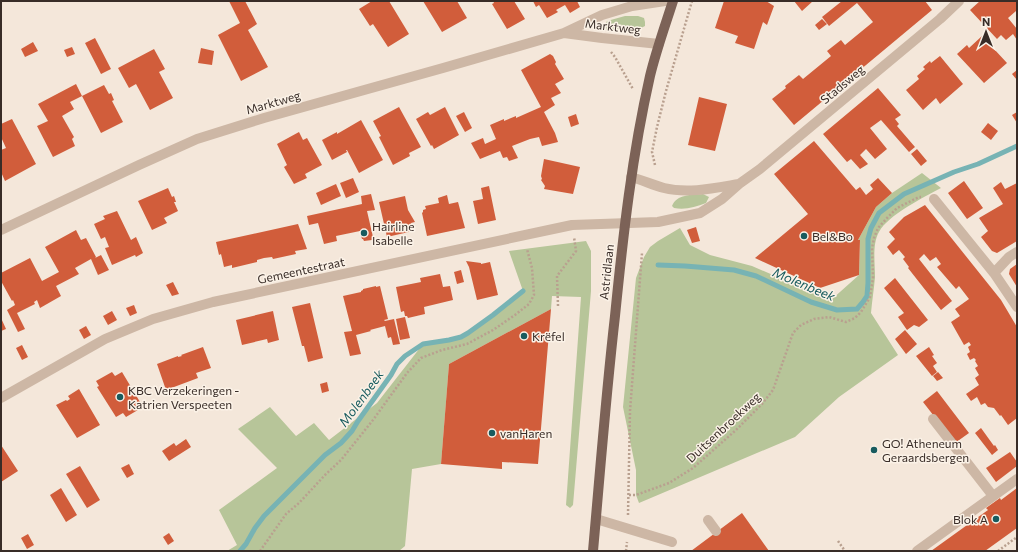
<svg xmlns="http://www.w3.org/2000/svg" width="1018" height="552" font-family="Commissioner,sans-serif">
<style>
.green{fill:#b7c599}
.lines{fill:none;stroke-linecap:round;stroke-linejoin:round}
.stream{stroke:#77b3b4;stroke-width:5}
.building{fill:#d15d3b}
.path{stroke:#b9a08f;stroke-width:2.5;stroke-dasharray:2 2;stroke-linecap:butt}
.minor{stroke:#cdb7a5;stroke-width:10}
.major{stroke:#7c6257;stroke-width:10}
.poi-dot{fill:#185b5e;stroke:#fbf2e7;stroke-width:1.5}
.labels{text-anchor:middle;dominant-baseline:central;stroke-width:3;stroke-linejoin:round;paint-order:stroke}
.street-label{font-size:12px;fill:#382c27;stroke:#fbf2e7}
.poi-label{font-size:12px;fill:#382c27;stroke:#fbf2e7;text-anchor:start}
.water-label{font-size:13px;font-style:italic;fill:#185b5e;stroke:#fbf2e7}
</style>
<rect width="100%" height="100%" fill="#f4e7da"/>
<path class="green" d="M625 16H638L644 18 645 22V26C634 32 618 32 607 31L605 25 607 21Z
M922 173 941 188C924 197 888 215 879 232 872 244 875 263 875 277 874 289 872 301 871 313L898 355 839 397 795 437 639 503 636 495V470L623 407 636 278 644 257 650 247 658 241 680 228 690 245 710 255 752 266 831 300 859 275 860 241 858 240 876 207 892 193Z
M703 194 709 197 706 203C695 207 686 210 674 208L672 206C677 194 691 195 703 194Z
M586 241 591 251V291L573 505 570 508 566 505 581 297 552 296 551 309 449 364 441 464 412 469 405 546 399 551H227L237 545 219 510 277 468 238 429 270 407 296 436 314 423 329 440 377 403 423 344 449 340 460 337 468 333 493 315 523 291 509 251Z"/>
<g class="lines">
<path class="stream" d="M658 265 685 266 734 270 756 276 811 302 837 310 857 309 863 302 867 296 868 283V239L871 228 879 213 904 194 954 172 978 164 1017 146
M240 551 246 544 255 528 264 516 325 455 341 443 352 431 358 421 391 375 397 364 405 356 423 344 449 340 461 337 468 333 493 315 523 291"/>
</g>
<path class="building" d="M229 1H245L257 24 248 30 268 67 241 81 218 35 240 23Z
M372 1H389L409 34 388 47 373 24 370 26 359 9Z
M423 1H457L467 18 442 32Z
M493 1H514L525 19 507 29 492 4 494 3Z
M533 1H577L580 7 570 13 565 5 556 10 558 12 547 18 539 5 536 7Z
M724 1H766L774 6 767 25 763 22 754 49 735 43 738 36 715 28Z
M794 1H813L802 11Z
M842 1H925L932 10 794 125 772 99 786 88 785 86 799 75 803 79 831 56 827 51 841 40 845 45 873 22 857 3 829 26 822 17Z
M980 1H1017V12L1016 11 1008 18 1017 29V40L1013 34 1006 40 1001 35 997 39 970 10Z
M822 19 827 24 819 30 815 25Z
M982 36 1007 63 984 83 957 54 967 45 969 48Z
M95 38 111 69 101 74 85 43Z
M33 42 38 51 25 57 21 49Z
M72 47 75 54 67 57 64 50Z
M201 48 214 51 212 65 198 63Z
M154 49 165 69 159 72 173 98 150 110 136 84 129 88 118 68Z
M550 54 553 56 556 62 555 64 564 79 555 84 561 93 551 98 555 105 544 112 555 133 558 142 542 146 539 137 530 139 512 146 518 158 509 161 507 157 503 158 500 151 480 159 471 143 483 138 485 144 496 139 490 125 504 119V121L516 116V118L541 107 521 70Z
M940 56 963 84 940 104 936 98 923 110 906 90 919 79 917 76 925 69 923 67 930 61 931 63Z
M1017 70V80L1012 74Z
M76 84 82 96 70 102 74 109 62 116 74 137 72 139 75 146 53 157 37 126 48 121 38 104Z
M104 85 109 94 111 93 114 100 112 101 123 122 101 133 82 96Z
M878 88 901 115 895 119 899 124 897 126 915 147 909 152 881 120 870 128 887 149 875 159 866 149 860 155 868 164 860 169 851 159 847 162 823 134Z
M699 97 727 104 715 151 688 145Z
M399 107 421 147 409 153 410 156 393 165 379 137 381 136 373 121Z
M445 107 459 135 434 149 432 145 431 146 416 119 428 112 430 115Z
M464 112 472 128 465 132 456 116Z
M1017 112V123L1012 115Z
M576 114 579 124 571 127 568 117Z
M12 119 36 164 5 181 1 172V150L6 148 1 137V124Z
M361 120 383 160 359 173 347 150H346L347 152 332 160 322 140 337 132V134Z
M988 123 998 131 991 140 981 132Z
M299 132 303 140 307 138 322 165 305 174 307 178 294 184 284 167 287 165 277 144Z
M814 141 856 190 860 187 866 195 873 189 870 185 878 178 892 193 876 207 858 240H860L859 275 820 288 755 258 808 214 774 174Z
M917 149 927 161 921 166 911 154Z
M544 159 580 167 573 194 544 189 545 186 541 180 542 179 541 176Z
M353 178 359 192 346 198 340 183Z
M964 181 983 208 967 219 948 193Z
M1001 182 1005 189 1017 183V241L997 253 992 251 981 237 988 231 979 218 1003 204 993 188Z
M336 184 341 196 321 205 316 193Z
M489 186 496 220 478 224 473 201 483 199 481 188Z
M168 188 172 197 174 196 176 202H174L178 211 164 218 167 223 152 230 138 201Z
M371 194 375 210 367 211 373 237H372V240L364 241 363 239H362L360 231 336 236 337 241 324 244 318 223 309 225 307 216 362 204 361 196Z
M447 195 449 204 458 202 465 228 427 236 422 213 423 212V210L426 209 425 206 439 203 438 198Z
M405 196 408 210 415 222 411 223 413 231 387 237 379 202Z
M925 205 1001 300 1017 327V418L1008 425 1001 415 1000 416 994 408 988 407 985 403 981 405 977 397 971 401 966 394 979 385 975 378 979 375 975 368 978 366 975 361 976 360 974 358 970 360 967 354 970 352 968 347 971 345 969 342 964 345 951 322 960 316 955 309 969 299 959 286 956 289 937 267 941 264 936 257 930 261 924 254 919 259 952 301 941 310 908 268 909 267 903 259 905 257 899 250 893 255 887 247 895 239 889 232 904 217Z
M117 211 131 240 136 237 143 253 136 257 135 255 112 265 105 248 109 247 105 237 101 239 94 224 105 219 103 216Z
M298 224 307 249 295 251 296 254 273 259 272 257 264 258 257 260V262L232 268V265L224 267 221 254 219 255 216 242Z
M696 227 700 241 692 243 687 230Z
M76 230 81 240 86 238 96 257 95 258 101 255 109 270 98 275 91 259 75 268 79 274 56 286 61 296 40 308 37 300 34 302 35 304 17 313 25 329 18 332 7 310 15 305 13 300 12 301 1 281V273L30 258 42 281 59 272 45 247Z
M466 261 481 263V264L490 262 498 295 477 300 469 267Z
M1017 264V287L1009 274 1010 269Z
M461 270 464 282 457 284 454 272Z
M440 274 443 287 450 286 453 300 424 307 425 314 408 318 407 316H405L404 311 401 312 396 287 421 282 420 278Z
M895 278 928 320 919 327 914 325 907 330 898 317 904 313 884 288Z
M173 282 179 294 172 296 166 285Z
M376 286V287L380 286 388 319 384 320 385 321 394 319 400 344 393 345 391 337 388 338 385 326 370 330 371 331 356 335 361 354 350 356 344 332 352 331 343 296 361 292V291L363 290V289Z
M310 303 323 358 308 362 304 346H302L292 307Z
M134 305 137 313 130 316 126 308Z
M551 309 538 464 502 462V469L441 464 449 364Z
M112 311 117 320 108 325 103 316Z
M273 311 279 340 268 343 267 339 242 345 236 320Z
M405 317 410 338 400 340 396 319Z
M1 318 6 329 1 331Z
M86 326 91 335 84 339 79 330Z
M905 330 917 344 906 354 895 339Z
M22 345 28 357 22 360 16 348Z
M203 347 211 368 196 373 198 378 166 390 157 364 178 356V357L182 356 181 355Z
M929 347 934 355 932 356 937 363 933 366 937 372 932 376 916 356Z
M112 372 115 376 122 372 143 407 126 417 123 413 116 417 97 387 99 386 96 381Z
M938 372 943 378 937 381 933 376Z
M327 382 329 391 322 393 320 384Z
M79 389 100 425 77 438 56 405 66 400 67 401 70 399 68 396Z
M937 391 969 433 955 443 923 402Z
M981 428 994 446 995 445 998 450 992 455 975 433Z
M186 439 191 447 169 461 162 451 174 443 176 446Z
M1 445 18 471 1 482Z
M1010 452 1017 462V466L996 482 986 468Z
M129 464 134 474 127 478 121 468Z
M80 466 100 500 87 508 66 474Z
M61 488 77 515 66 522 50 495Z
M1017 488V528L985 551H931L988 510 986 508 1000 498 1001 500Z
M742 513 769 551H691Z
M169 533 174 541 168 545 163 537Z
M28 534 34 545 27 549 21 538Z"/>
<g class="lines">
<path class="path" d="M611 52 615 57 633 89
M655 165 652 152 657 127 666 91 692 1
M558 306 557 276 576 251 574 237
M629 495H636L669 483 693 468 736 430 762 404 773 390 793 333 801 325 814 319 829 317 846 322 855 318 861 312 870 297 873 278 872 248 874 238 878 228 887 218 897 208 919 197H921
M628 515 630 411 642 253
M838 541 845 551
M260 551 286 514 299 503 325 475 341 460 373 420 407 373 421 358 442 350 467 344 493 330 515 315 529 304 534 295 532 268 527 249
M626 551 627 542
M998 551 1017 537"/>
<path class="minor" d="M564 33 602 38 659 44
M631 177C642 180 653 185 664 188 688 194 715 188 739 184
M934 199 994 273
M1 230 139 165 197 139 264 118 443 68 564 33 602 15 632 6 665 1
M1017 252 1009 257 994 273 1017 307
M1 398 105 339 153 319 213 302 572 225 658 222 700 213 722 199 739 184 760 169 940 19 959 1
M933 419 993 496
M596 519 672 542
M708 520 716 531
M917 551 1017 479"/>
<path class="major" d="M593 551C600 473 606 394 615 316 623 236 632 155 650 76 656 51 665 26 673 1"/>
</g>
<g class="poi-dot">
<circle cx="364" cy="233" r="4"/>
<circle cx="804" cy="236" r="4"/>
<circle cx="524" cy="336" r="4"/>
<circle cx="120" cy="397" r="4"/>
<circle cx="492" cy="433" r="4"/>
<circle cx="874" cy="450" r="4"/>
<circle cx="996" cy="519" r="4"/>
</g>
<g class="labels">
<g class="street-label">
<text transform="translate(613 26) rotate(7)">Marktweg</text>
<text transform="translate(842 84) rotate(-40)">Stadsweg</text>
<text transform="translate(273 102) rotate(-16)">Marktweg</text>
<text transform="translate(301 270) rotate(-12)">Gemeentestraat</text>
<text transform="translate(606 272) rotate(-84)">Astridlaan</text>
<text transform="translate(723 427) rotate(-43)">Duitsenbroekweg</text>
</g>
<g class="poi-label">
<text x="372" y="226">Hairline<tspan x="372" dy="14">Isabelle</tspan></text>
<text x="812" y="236">Bel&amp;Bo</text>
<text x="532" y="336">Krëfel</text>
<text x="128" y="390">KBC Verzekeringen -<tspan x="128" dy="14">Katrien Verspeeten</tspan></text>
<text x="500" y="433">vanHaren</text>
<text x="882" y="443">GO! Atheneum<tspan x="882" dy="14">Geraardsbergen</tspan></text>
<text x="988" y="519" text-anchor="end">Blok A</text>
</g>
<g class="water-label">
<text transform="translate(804 284) rotate(23)">Molenbeek</text>
<text transform="translate(361 398) rotate(-54)">Molenbeek</text>
</g>
</g>
<rect width="1018" height="552" fill="none" stroke="#382c27" stroke-width="4"/>
<g transform="translate(986 32)" stroke="#fbf2e7" stroke-width="3" paint-order="stroke">
<path d="M0-3L7 15L0 10L-7 15Z" fill="#382c27"/>
<text y="-6" font-size="11" font-weight="bold" text-anchor="middle" fill="#382c27">N</text>
</g>
</svg>
